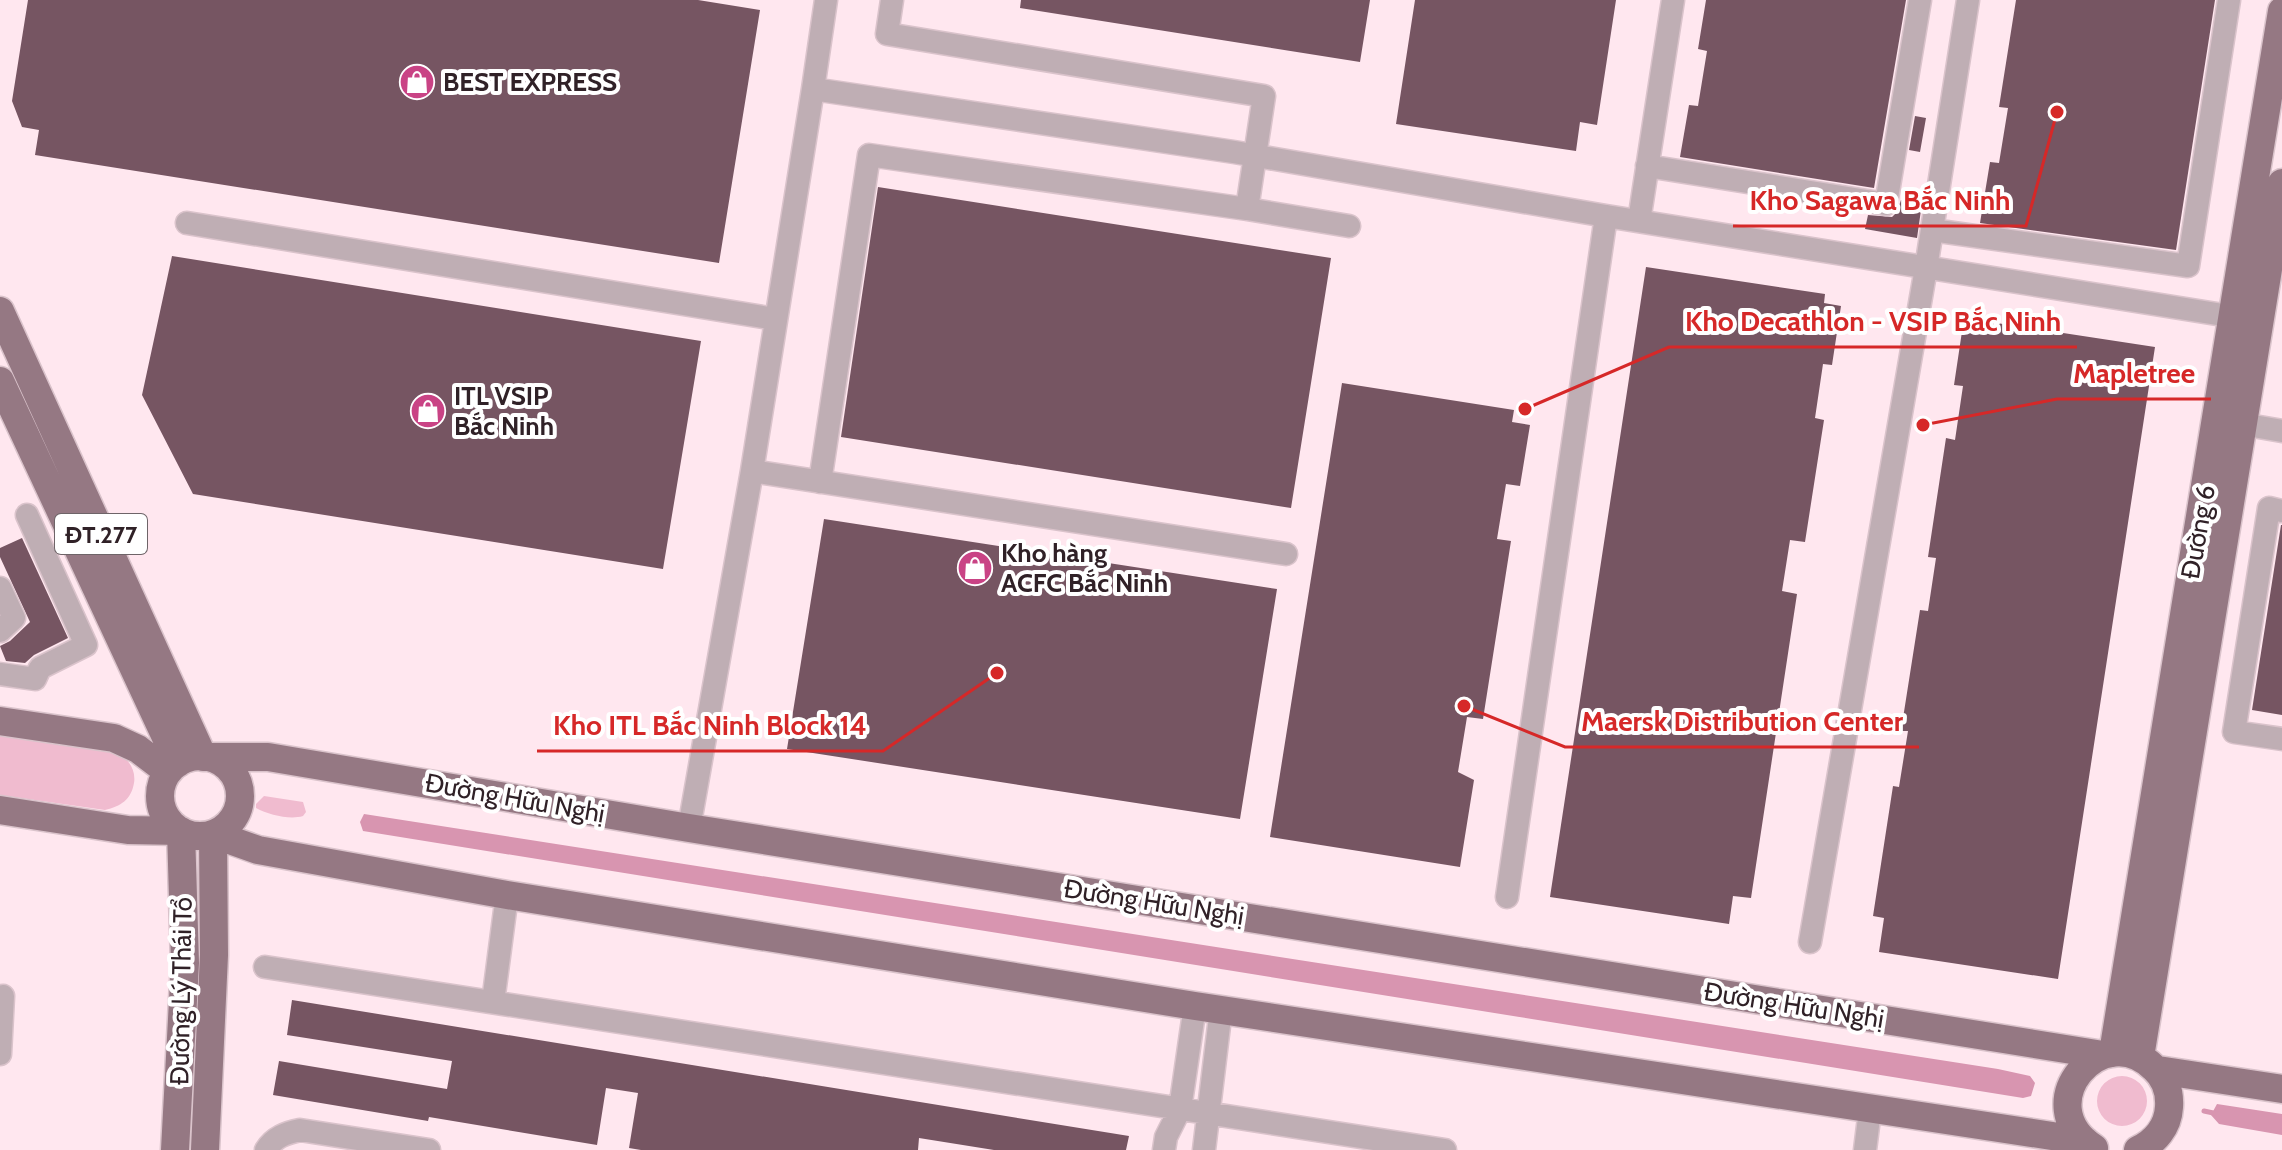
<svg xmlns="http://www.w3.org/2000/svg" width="2282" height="1150" font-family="Cabin,sans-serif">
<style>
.green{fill:#f0bbcf}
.water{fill:#d895b0}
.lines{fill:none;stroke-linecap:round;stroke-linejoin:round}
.stream{stroke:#d895b0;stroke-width:5}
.building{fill:#765562}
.minor-casing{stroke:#dac3cb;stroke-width:25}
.major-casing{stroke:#dac3cb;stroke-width:31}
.minor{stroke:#bfaeb4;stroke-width:22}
.major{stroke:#957883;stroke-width:28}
.labels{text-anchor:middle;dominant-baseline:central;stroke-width:8;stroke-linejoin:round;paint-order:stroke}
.shield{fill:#fff;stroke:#6e6468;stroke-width:2}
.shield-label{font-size:24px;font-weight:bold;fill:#302127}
.poi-label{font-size:26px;font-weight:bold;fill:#302127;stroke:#fff;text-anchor:start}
.street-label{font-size:26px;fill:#302127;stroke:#fff}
.leader{fill:none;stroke:#d62828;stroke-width:3}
.callout-dot{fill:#d62828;stroke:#fff;stroke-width:3}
.callout-label{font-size:28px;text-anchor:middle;font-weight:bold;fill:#d62828;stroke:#fff;stroke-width:8;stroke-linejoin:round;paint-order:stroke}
</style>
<rect width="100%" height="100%" fill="#ffe7ef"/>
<path class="green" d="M0 731C33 736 74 738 106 747 121 751 137 765 134 783 131 800 121 806 105 810L0 795Z
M264 796 303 802 306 812 303 816C290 820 269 815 256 808V804Z
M2097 1101a25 25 0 1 1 50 0a25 25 0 1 1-50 0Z"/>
<path class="water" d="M364 814 1998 1069 2030 1076 2035 1083 2031 1096 2023 1098 363 831 360 822Z
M2217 1104 2282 1114V1135L2219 1124 2211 1115Z"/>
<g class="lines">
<path class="stream" d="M2204 1111 2218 1114"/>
</g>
<path class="building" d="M28 0H698L760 10 719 263 35 155 39 130 22 127 12 101Z
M1021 0H1370L1360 62 1020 8Z
M1415 0H1616L1597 125 1580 122 1576 151 1396 124Z
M1706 0H1906L1874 188 1680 157 1689 105 1698 106 1707 51 1698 49Z
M2016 0H2215L2176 250 1980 223 1990 162 1999 163 2008 108 1999 107Z
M1915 116 1926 118 1920 152 1909 150Z
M878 187 1331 258 1291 508 841 437Z
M1901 200 1922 203 1917 238 1865 229 1868 215 1892 217 1897 212Z
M172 256 701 341 663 569 193 494 142 395Z
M1646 267 1825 294 1824 303 1841 306 1832 365 1823 364 1815 418 1824 420 1805 542 1790 540 1782 591 1797 594 1751 898 1733 896 1729 924 1550 897Z
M1964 318 2155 347 2058 979 1879 952 1884 918 1873 916 1893 786 1899 787 1908 731H1901L1920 610 1928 611 1936 558 1928 557 1946 438 1955 440 1963 386 1954 385Z
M1342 383 1514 410 1512 422 1530 425 1520 486 1506 484 1497 539 1511 541 1483 719 1467 717 1458 772 1474 780 1460 867 1270 837Z
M824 519 1277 589 1240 819 787 749Z
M2281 525H2282V715L2252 710Z
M22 538 68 638 34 655 25 663 6 661 0 646 10 641 30 622 0 557V548Z
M292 1000 1129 1136 1126 1150H994L919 1138 918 1150H641L629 1148 638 1093 606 1088 597 1145 429 1117 428 1121 273 1095 279 1061 447 1089 452 1061 287 1035Z"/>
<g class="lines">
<defs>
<path id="minor" d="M813 89 826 0
M1647 166 1886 204 1920 0
M1247 209 1349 226
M1639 221 1673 0
M187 223 775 319
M1932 230 2188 266 2229 0
M2230 422 2282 431
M752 471 1286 554
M820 482 869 155 1247 209 1264 96 887 34 892 0
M2282 511 2269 508 2234 732 2282 739
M0 588 14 618 0 631
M0 674 35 679 40 668 86 645 27 515
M689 828 752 471 813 89 1234 152 1606 216 2248 319
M1507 897 1606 216
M1810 942 1926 268 1968 0
M265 967 1445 1150
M493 1002 507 895
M0 1054 3 996
M266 1150C274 1137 286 1133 300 1130L429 1150
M1164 1150 1166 1137 1180 1109 1195 1006
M1204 1150 1221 1009
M1865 1150 1870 1110"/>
<path id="major" d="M0 311 203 757
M0 381 178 763
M0 721 114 738 138 749 168 772
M160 796a40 40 0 1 1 80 0a40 40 0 1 1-80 0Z
M205 757H268L689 828 2103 1055
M0 810 128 830 181 831
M213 834 258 850 507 895 1195 1006 2085 1141
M2113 1053 2282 11
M2140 1057 2282 183
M2158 1070 2282 1089
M2094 1148C2027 1105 2102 1016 2154 1068 2165 1078 2170 1092 2169 1107 2168 1127 2155 1142 2138 1150
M175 1150 185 963 181 831
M205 1150 214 955 213 834"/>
</defs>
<use href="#minor" class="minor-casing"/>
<use href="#major" class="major-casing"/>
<use href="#minor" class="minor"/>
<use href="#major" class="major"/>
</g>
<defs>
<symbol id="shop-disc" viewBox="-11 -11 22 22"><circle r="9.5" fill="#c94385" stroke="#fff"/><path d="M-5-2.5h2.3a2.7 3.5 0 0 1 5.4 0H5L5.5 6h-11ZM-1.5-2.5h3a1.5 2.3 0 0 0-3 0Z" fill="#fff"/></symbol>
</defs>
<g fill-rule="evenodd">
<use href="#shop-disc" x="397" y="62" width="40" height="40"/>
<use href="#shop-disc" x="408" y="391" width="40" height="40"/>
<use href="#shop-disc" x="955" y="548" width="40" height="40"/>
</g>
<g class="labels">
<rect class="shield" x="55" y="514" width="92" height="40" rx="6"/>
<g class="shield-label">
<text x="101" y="534">ĐT.277</text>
</g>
<g class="poi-label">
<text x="443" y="82">BEST EXPRESS</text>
<text x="454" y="396">ITL VSIP<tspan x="454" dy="30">Bắc Ninh</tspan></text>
<text x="1001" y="553">Kho hàng<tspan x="1001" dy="30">ACFC Bắc Ninh</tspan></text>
</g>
<g class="street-label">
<text transform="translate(2198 532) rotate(-80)">Đường 6</text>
<text transform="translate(515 798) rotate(10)">Đường Hữu Nghị</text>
<text transform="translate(1154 902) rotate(9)">Đường Hữu Nghị</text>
<text transform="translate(181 991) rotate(-89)">Đường Lý Thái Tổ</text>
<text transform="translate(1794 1005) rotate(9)">Đường Hữu Nghị</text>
</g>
</g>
<path class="leader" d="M2057 112L2026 226H1733M1525 409L1669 347H2077M1923 425L2057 399H2211M1464 706L1565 747H1919M997 673L883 751H537"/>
<g class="callout-dot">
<circle cx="2057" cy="112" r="8"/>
<circle cx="1525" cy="409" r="8"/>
<circle cx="1923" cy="425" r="8"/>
<circle cx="1464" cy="706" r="8"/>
<circle cx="997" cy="673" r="8"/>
</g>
<g class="callout-label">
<text x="1880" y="210">Kho Sagawa Bắc Ninh</text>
<text x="1873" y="331">Kho Decathlon - VSIP Bắc Ninh</text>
<text x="2134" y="383">Mapletree</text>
<text x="1742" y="731">Maersk Distribution Center</text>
<text x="710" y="735">Kho ITL Bắc Ninh Block 14</text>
</g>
</svg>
